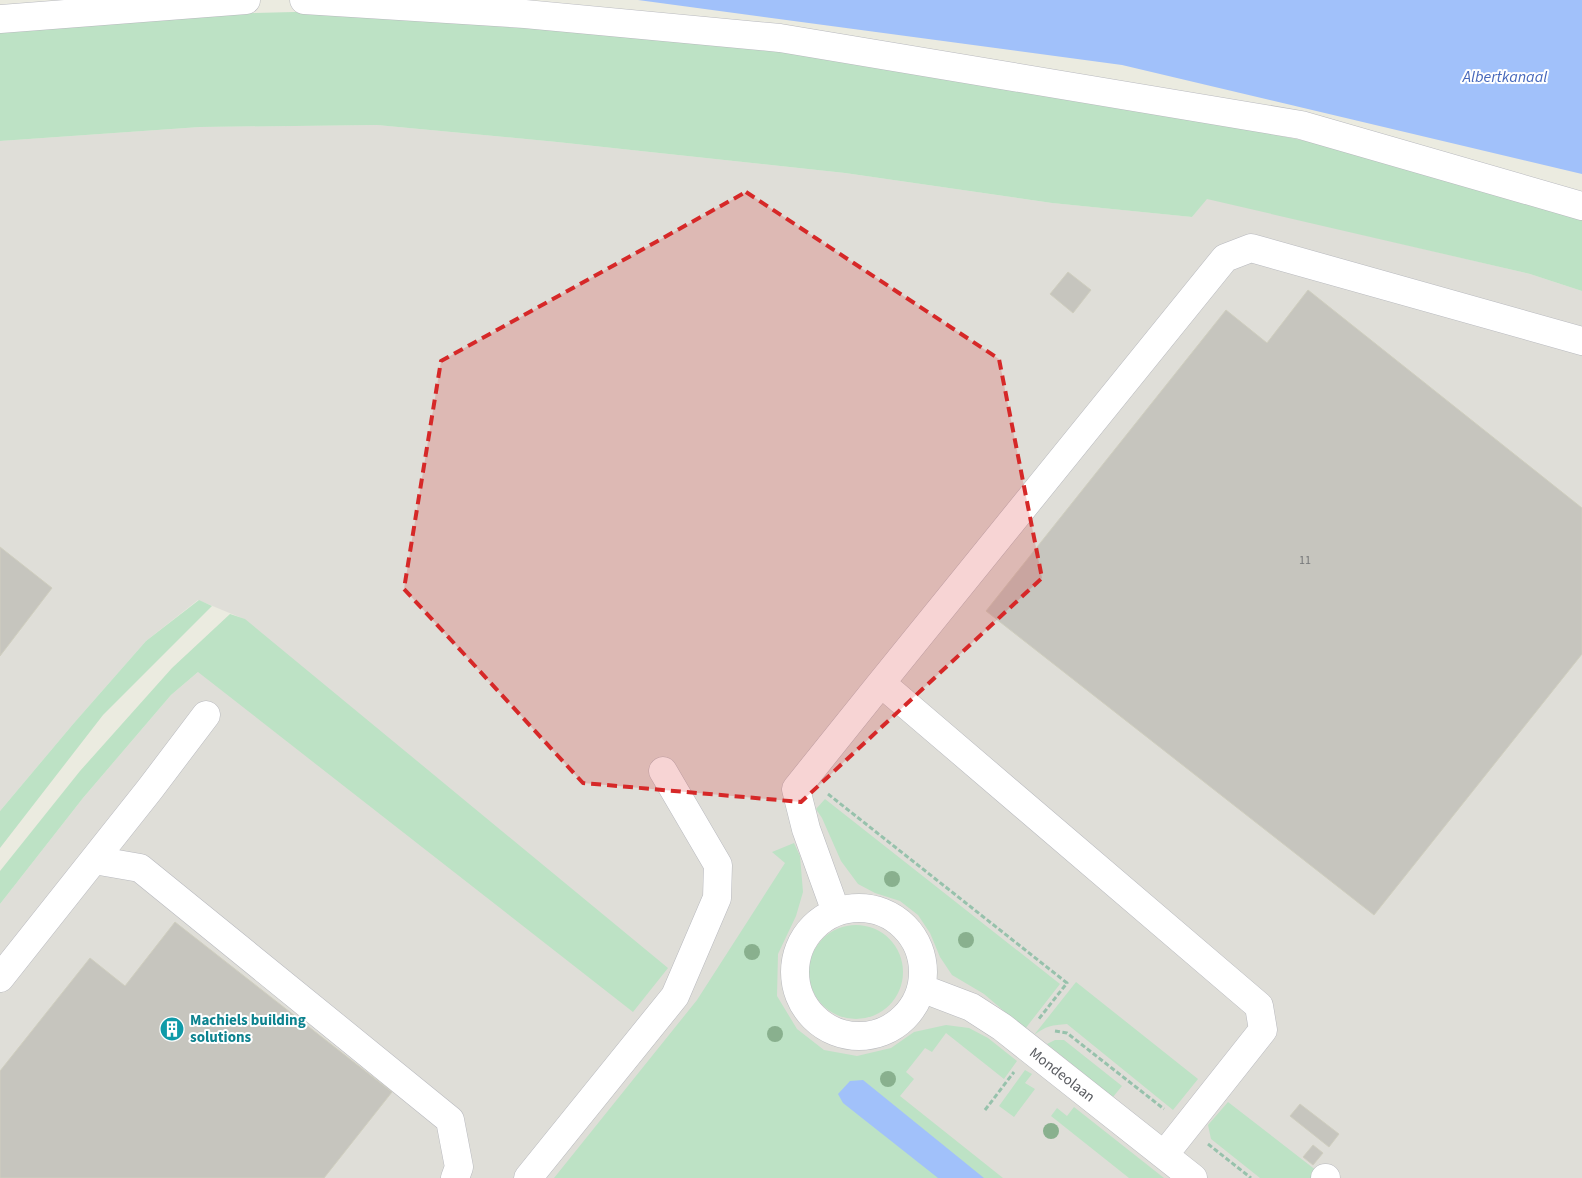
<svg xmlns="http://www.w3.org/2000/svg" width="1582" height="1178" font-family="'Source Sans 3',sans-serif">
<style>
.industrial{fill:#dfded8}
.green{fill:#bde2c5}
.water{fill:#a1c1fa}
.building{fill:#c6c5be;stroke:#cfcebf}
.lines{fill:none;stroke-linecap:round;stroke-linejoin:round}
.minor-casing{stroke:#b8b9be;stroke-width:29}
.path{stroke:#97c2ac;stroke-width:3;stroke-dasharray:5 2.5;stroke-linecap:butt}
.minor{stroke:#fff;stroke-width:28}
.tree{fill:#89b08e}
.marked{fill:#d62828;fill-opacity:0.2;stroke:#d62828;stroke-width:4;stroke-dasharray:10 6;stroke-linejoin:round}
.labels{text-anchor:middle;dominant-baseline:central;stroke-width:4;stroke-linejoin:round;paint-order:stroke}
.number-label{font-size:12px;fill:#747678}
.culture-label{font-size:15px;font-weight:bold;fill:#0d838f;stroke:#fff;text-anchor:start}
.street-label{font-size:15px;fill:#595b60;stroke:#fff}
.water-label{font-size:16px;font-style:italic;fill:#4668bb;stroke:#fff}
</style>
<rect width="100%" height="100%" fill="#ebebe0"/>
<path class="industrial" d="M377 125 557 142 845 173 1052 203 1192 217 1207 198 1530 274 1582 291V1178H0V904L83 798 171 695 198 672 244 619 198 600 146 641 74 723 0 811V141L200 127Z"/>
<path class="green" d="M334 11 611 32 770 50 1093 98 1306 141 1582 217V291L1530 274 1207 199 1192 217 1052 203 845 173 557 142 377 125 200 127 0 141V31L215 14Z
M199 600 212 606 103 715 0 848V811L74 723 146 641Z
M230 614 245 619 668 968 633 1012 198 672 171 695 83 798 0 904V871L80 771 172 668Z
M825 799 1060 984 1025 1029 984 994 952 975 940 957 930 933 918 915 900 901 875 893 858 884 841 861 822 818 816 809Z
M794 843 800 856 803 892 796 916 778 954 777 996 797 1029 824 1050 857 1056 891 1048 914 1032 946 1025 969 1028 988 1038 1017 1061 1004 1079 946 1033 932 1052 925 1048 906 1072 914 1079 900 1096 1003 1178H554L697 1000 785 863 772 852Z
M809 972a47 47 0 1 1 94 0a47 47 0 1 1-94 0Z
M1076 982 1198 1079 1173 1110 1067 1024C1052 1025 1046 1026 1034 1035Z
M1055 1040H1064L1122 1086 1113 1097 1047 1044Z
M1025 1070 1032 1074 1025 1083 1035 1089 1014 1117 999 1106Z
M1228 1102 1317 1171 1312 1178H1260L1211 1139 1208 1125Z
M1074 1107 1164 1178H1129L1051 1116 1057 1108 1067 1116Z"/>
<path class="water" d="M638 0H1582V174L1122 65Z
M863 1080 984 1178H938L843 1103 838 1094 850 1081Z"/>
<path class="building" d="M1068 272 1091 290 1073 313 1050 294Z
M1308 290 1582 508V654L1374 915 986 611 1226 310 1267 343Z
M0 547 52 588 0 656Z
M175 922 392 1092 324 1178H0V1071L90 958 125 986Z
M1300 1104 1339 1134 1329 1147 1290 1116Z
M1313 1145 1323 1153 1313 1165 1303 1157Z"/>
<g class="lines">
<defs>
<path id="minor" d="M304 0 525 14 780 38 1301 125 1582 206
M0 19 246 0
M881 683 1225 258 1251 248 1582 341
M94 860 140 868 450 1120 459 1167 455 1178
M795 972a64 64 0 1 1 128 0a64 64 0 1 1-128 0Z
M836 912 806 829 796 789 881 683 1259 1006 1263 1030 1164 1155
M0 978 150 789 206 715
M921 988 971 1007 1002 1027 1193 1178
M528 1178 675 996 717 898 718 865 663 771
M1325 1178H1326"/>
</defs>
<use href="#minor" class="minor-casing"/>
<path class="path" d="M828 794 1067 983 1038 1020
M1055 1031 1067 1033 1164 1109
M985 1110 1014 1072
M1208 1144 1251 1178"/>
<use href="#minor" class="minor"/>
</g>
<g class="tree">
<circle cx="892" cy="879" r="8"/>
<circle cx="966" cy="940" r="8"/>
<circle cx="752" cy="952" r="8"/>
<circle cx="775" cy="1034" r="8"/>
<circle cx="888" cy="1079" r="8"/>
<circle cx="1051" cy="1131" r="8"/>
</g>
<path class="marked" d="M746 192 999 359 1042 578 801 802 583 783 404 589 441 361Z"/>
<defs>
<symbol id="building-disc" viewBox="-11 -11 22 22"><circle r="9.5" fill="#0f9aa8" stroke="#fff"/><path d="M-4-6H4V6H1V3H-1V6H-4ZM-2.5-4.3h1.7v1.8h-1.7ZM.8-4.3h1.7v1.8H.8ZM-2.5-1h1.7V.8h-1.7ZM.8-1h1.7V.8H.8Z" fill="#fff"/></symbol>
</defs>
<g fill-rule="evenodd">
<use href="#building-disc" x="158" y="1015" width="28" height="28"/>
</g>
<g class="labels">
<g class="number-label">
<text x="1305" y="560">11</text>
</g>
<g class="culture-label">
<text x="190" y="1020">Machiels building<tspan x="190" dy="17">solutions</tspan></text>
</g>
<g class="street-label">
<text transform="translate(1062 1075) rotate(38)">Mondeolaan</text>
</g>
<g class="water-label">
<text x="1505" y="77">Albertkanaal</text>
</g>
</g>
</svg>
